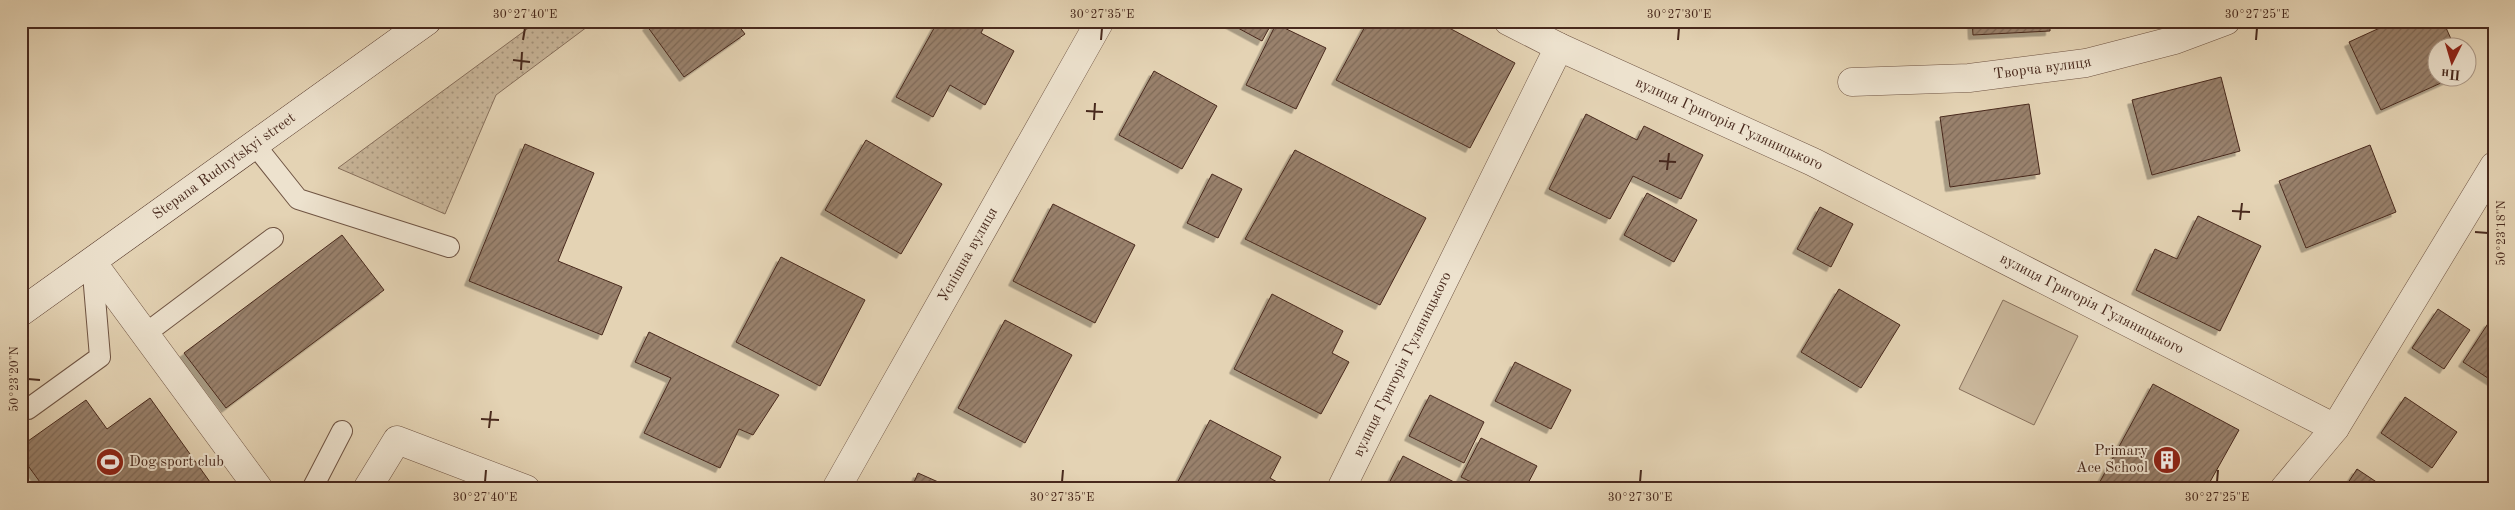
<svg xmlns="http://www.w3.org/2000/svg" width="2515" height="510" font-family="'Old Standard TT',serif">
<style>
.grass{fill:url(#grass-dots);stroke:#88705c}
.garden{fill:#c9b69a;stroke:#88705c}
.building{fill:url(#building-hatch);stroke:#48291d;filter:url(#shadow)}
.lines{fill:none;stroke-linecap:round;stroke-linejoin:round}
.service-casing{stroke:#6f5443;stroke-width:22}
.minor-casing{stroke:#6f5443;stroke-width:29}
.secondary-casing{stroke:#48291d;stroke-width:29}
.service{stroke:#ede2ce;stroke-width:20}
.minor{stroke:#ede2ce;stroke-width:28}
.secondary{stroke:#ede2ce;stroke-width:28}
.ticks{fill:none;stroke:#48291d;stroke-width:2}
.labels{text-anchor:middle;dominant-baseline:central;stroke-width:4;stroke-linejoin:round;paint-order:stroke}
.street-label{font-size:15px;fill:#48291d;stroke:#ede2ce}
.poi-label{font-size:15px;fill:#48291d;stroke:#ede2ce;text-anchor:end}
.neatline{fill:none;stroke:#48291d;stroke-width:2}
.ticks-label{font-size:12px;text-anchor:middle;fill:#48291d}
</style>
<defs>
<pattern id="grass-dots" width="8" height="8" patternUnits="userSpaceOnUse" patternTransform="scale(1.25)"><rect width="8" height="8" fill="#c9b69a"/><path d="M2 2h.1M6 6h.1" fill="none" stroke="#a5947d" stroke-width="1.8" stroke-linecap="round"/></pattern>
<pattern id="building-hatch" width="6" height="6" patternUnits="userSpaceOnUse" patternTransform="scale(1.25)"><rect width="6" height="6" fill="#99816c"/><path d="M-1 1l2-2M0 6l6-6M5 7l2-2" fill="none" stroke="#7f6a58"/></pattern>
<filter id="shadow"><feDropShadow dx="-4.5" dy="4.5" stdDeviation="0" flood-color="#0004"/></filter>
</defs>
<rect width="100%" height="100%" fill="#e4d3b4"/>
<filter id="stains"><feTurbulence type="fractalNoise" baseFrequency=".004" numOctaves="4"/><feColorMatrix values="0 0 0 0 .2 0 0 0 0 .09 0 0 0 0 .02 0 0 0 .5 -.17"/></filter>
<radialGradient id="worn" r=".72"><stop offset=".6" stop-color="#630" stop-opacity="0"/><stop offset="1" stop-color="#630" stop-opacity=".3"/></radialGradient>
<path class="grass" d="M538 21H595L496 95 445 214 338 168Z"/>
<path class="garden" d="M2003 300 2078 336 2034 425 1959 389Z"/>
<path class="building" d="M654 21H735L745 34 684 77 647 26Z
M938 21H987L981 33 1014 51 985 105 950 85 933 117 896 97Z
M1225 21H1273L1262 41Z
M1368 21H1436L1515 63 1470 148 1336 80Z
M1972 21H2050V31L1973 35Z
M2395 21H2443L2455 48H2438V78H2452L2381 110 2349 42Z
M1276 24 1326 48 1296 109 1246 85Z
M1154 71 1217 106 1182 169 1119 135Z
M2221 77 2240 151 2152 175 2132 100Z
M2029 104 2040 174 1950 187 1940 117Z
M1586 114 1637 140 1644 126 1703 155 1681 199 1633 176 1610 219 1549 189Z
M866 140 942 184 901 254 825 210Z
M525 144 594 173 558 261 622 287 602 335 469 281Z
M2370 145 2396 212 2306 248 2279 181Z
M1295 150 1426 218 1380 305 1245 239Z
M1212 174 1242 189 1218 238 1187 223Z
M1647 193 1697 220 1674 262 1624 235Z
M1053 204 1135 245 1095 323 1013 281Z
M1820 207 1853 224 1831 267 1797 249Z
M2198 216 2261 246 2220 331 2136 290 2155 249 2177 259Z
M342 235 384 290 226 408 184 353Z
M781 257 865 300 820 386 736 342Z
M1839 289 1900 325 1861 388 1801 352Z
M1272 294 1343 331 1332 353 1349 362 1321 414 1234 369Z
M2438 309 2470 330 2444 369 2412 348Z
M1005 320 1072 355 1025 443 958 408Z
M2489 322 2494 325V382L2463 362Z
M649 332 779 395 753 435 739 429 720 468 644 433 671 378 635 362Z
M1515 362 1571 390 1551 429 1495 401Z
M2153 384 2239 430 2206 489H2096Z
M1430 395 1484 422 1464 463 1409 436Z
M2405 397 2457 432 2432 468 2381 433Z
M150 398 215 489H45L21 456V446L86 400 107 429Z
M1210 420 1281 457 1270 478 1286 487 1285 489H1174Z
M1481 438 1537 466 1525 489H1485L1461 477Z
M1403 456 1458 484 1456 489H1386Z
M2357 469 2387 489H2344Z
M918 473 954 489H911Z"/>
<g class="lines">
<defs>
<path id="service" d="M255 145 298 199 449 247
M145 334 273 238
M21 406 28 409 100 357 92 262
M312 489 342 431"/>
<g id="minor">
<path id="s1" d="M1508 21 1559 47 1813 162 2335 428"/>
<path id="s2" d="M1852 82 1969 78 2086 63 2175 40 2226 21"/>
<path d="M92 262 259 489"/>
<path d="M367 489 397 440 526 489"/>
<path id="s3" d="M836 489 1100 21"/>
<path id="s4" d="M1341 489 1559 47"/>
<path d="M2284 489 2335 428 2494 166"/>
</g>
<g id="secondary">
<path id="s5" d="M21 312 427 21"/>
</g>
</defs>
<use href="#service" class="service-casing"/>
<use href="#minor" class="minor-casing"/>
<use href="#secondary" class="secondary-casing"/>
<use href="#service" class="service"/>
<use href="#minor" class="minor"/>
<use href="#secondary" class="secondary"/>
</g>
<path class="ticks" d="M523 40 525 28M1101 40 1102 28M1678 40 1679 28M2256 40 2257 28M513 60 530 62M521 70 522 52M1086 111 1103 112M1094 120 1095 103M1659 161 1676 162M1667 170 1669 153M2232 211 2250 212M2240 220 2242 203M2475 232 2488 233M28 379 40 380M481 419 499 420M489 428 491 411M485 482 486 470M1062 482 1063 470M1640 482 1641 470M2217 482 2218 470"/>
<defs>
<symbol id="building-disc" viewBox="-11 -11 22 22"><circle r="9.5" fill="#8f2418" stroke="#ede2ce"/><path d="M-4-6H4V6H1V3H-1V6H-4ZM-2.5-4.3h1.7v1.8h-1.7ZM.8-4.3h1.7v1.8H.8ZM-2.5-1h1.7V.8h-1.7ZM.8-1h1.7V.8H.8Z" fill="#fff"/></symbol>
<symbol id="stadium-disc" viewBox="-11 -11 22 22"><circle r="9.5" fill="#8f2418" stroke="#ede2ce"/><path d="M0-5a6.5 5 0 1 0 0 10a6.5 5 0 1 0 0-10ZM-3.5-1.8h7v3.6h-7Z" fill="#fff"/></symbol>
</defs>
<g fill-rule="evenodd">
<use href="#building-disc" x="2151" y="444" width="32" height="32"/>
<use href="#stadium-disc" x="94" y="446" width="32" height="32"/>
</g>
<g class="labels">
<g class="street-label">
<text stroke="none"><textPath href="#s2" startOffset="191">Творча вулиця</textPath></text>
<text stroke="none"><textPath href="#s1" startOffset="244">вулиця Григорія Гуляницького</textPath></text>
<text stroke="none"><textPath href="#s5" startOffset="250">Stepana Rudnytskyi street</textPath></text>
<text stroke="none"><textPath href="#s3" startOffset="269">Успішна вулиця</textPath></text>
<text stroke="none"><textPath href="#s1" startOffset="649">вулиця Григорія Гуляницького</textPath></text>
<text stroke="none"><textPath href="#s4" startOffset="139">вулиця Григорія Гуляницького</textPath></text>
</g>
<g class="poi-label">
<text x="2148" y="451">Primary<tspan x="2148" dy="17">Ace School</tspan></text>
<text x="129" y="462" text-anchor="start">Dog sport club</text>
</g>
</g>
<rect width="2515" height="510" fill="none" stroke="#e4d3b4" stroke-width="55"/>
<g transform="translate(2452 62) rotate(185)"><circle r="24" fill="#ede2ce" stroke="#ab9887"/>
<path d="M0-4L9 19L0 12L-9 19Z" fill="#8f2418"/>
<text y="-8" font-size="14" font-weight="bold" text-anchor="middle" fill="#48291d">Пн</text>
</g>
<rect x="28" y="28" width="2460" height="454" class="neatline"/>
<g class="ticks-label">
<text x="525" y="18">30°27'40"E</text>
<text x="1102" y="18">30°27'35"E</text>
<text x="1679" y="18">30°27'30"E</text>
<text x="2257" y="18">30°27'25"E</text>
<text transform="translate(2501 233) rotate(-90)" y="4">50°23'18"N</text>
<text transform="translate(14 379) rotate(-90)" y="4">50°23'20"N</text>
<text x="485" y="501">30°27'40"E</text>
<text x="1062" y="501">30°27'35"E</text>
<text x="1640" y="501">30°27'30"E</text>
<text x="2217" y="501">30°27'25"E</text>
</g>
<rect width="100%" height="100%" filter="url(#stains)"/>
<rect width="100%" height="100%" fill="url(#worn)"/>
</svg>
